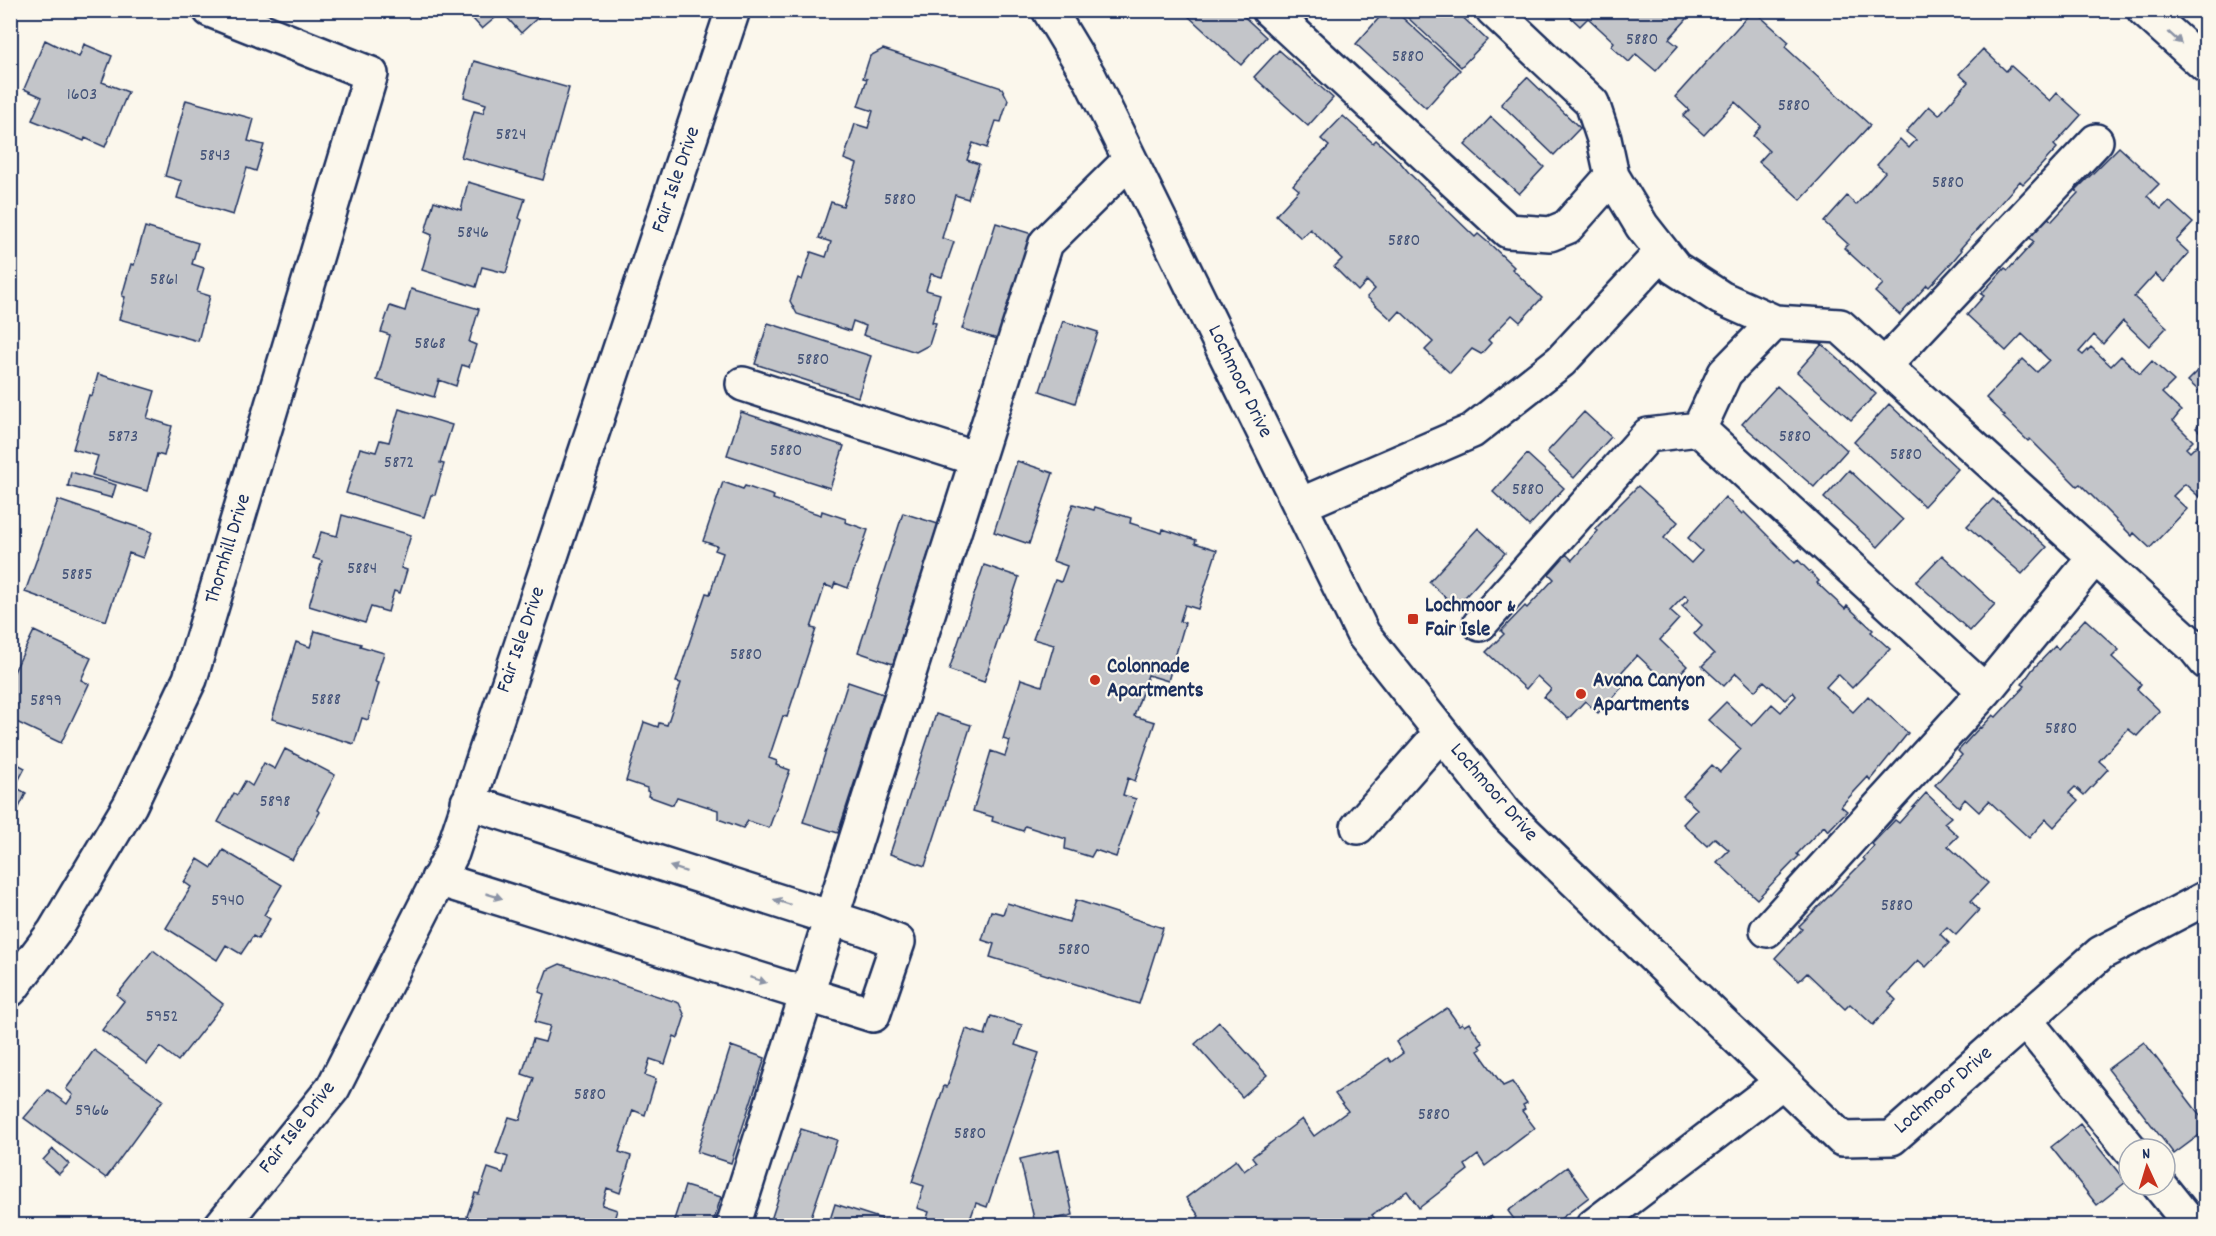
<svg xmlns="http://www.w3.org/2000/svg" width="2216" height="1236" font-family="Dekko,sans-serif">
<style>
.building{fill:#c3c5c9;stroke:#1b2f5e;stroke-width:1.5}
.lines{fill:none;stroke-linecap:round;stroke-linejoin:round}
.minor-casing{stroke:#1b2f5e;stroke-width:38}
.major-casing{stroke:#1b2f5e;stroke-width:38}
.minor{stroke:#fbf7ec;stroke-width:33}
.major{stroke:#fbf7ec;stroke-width:33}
.oneway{fill:#8b93a5}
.poi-dot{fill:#c8321e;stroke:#fbf7ec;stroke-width:2}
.labels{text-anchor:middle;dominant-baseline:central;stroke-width:4.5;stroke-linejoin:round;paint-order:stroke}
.number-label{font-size:18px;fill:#455479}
.street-label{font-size:21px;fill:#1b2f5e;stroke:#fbf7ec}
.poi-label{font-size:21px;font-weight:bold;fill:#1b2f5e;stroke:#fbf7ec;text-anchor:start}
</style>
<rect width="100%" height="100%" fill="#fbf7ec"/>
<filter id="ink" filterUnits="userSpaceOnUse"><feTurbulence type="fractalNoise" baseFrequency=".0167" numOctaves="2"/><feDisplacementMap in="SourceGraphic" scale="12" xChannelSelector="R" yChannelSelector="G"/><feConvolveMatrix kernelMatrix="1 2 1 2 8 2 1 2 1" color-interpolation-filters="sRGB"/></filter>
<g filter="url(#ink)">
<path class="building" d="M465 10H546L521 33 502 12 482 29Z
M1191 10H1237L1266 37 1241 65 1187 15Z
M1386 10H1394L1460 70 1426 108 1356 44Z
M1414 10H1455L1487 40 1461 67 1408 18Z
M1563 10H1695L1669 39 1678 46 1656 71 1636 54 1629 62 1611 46 1614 42 1588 18 1580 26Z
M1753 10 1789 42 1785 47 1870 125 1801 200 1759 162 1769 151 1753 136 1761 126 1735 102 1704 135 1683 116 1689 110 1675 97Z
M45 40 79 57 84 44 112 56 102 82 128 92 105 147 85 138 84 141 32 120 42 97 24 89Z
M883 49 1002 88 1008 100 1001 122 996 121 987 148 973 143 967 160 979 164 968 199 955 195 942 238 954 242 942 277 931 274 926 290 940 294 932 322 936 323 929 345 916 352 863 335 866 326 853 321 850 331 797 314 790 301 798 278 802 280 811 252 826 257 831 242 819 238 831 202 843 206 857 164 844 159 855 124 868 128 873 111 858 106 867 79 863 78 870 56Z
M1983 49 2006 71 2011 66 2050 101 2057 93 2081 115 2054 145 2057 148 2035 172 2023 184 2020 181 1960 249 1962 250 1952 262 1929 287 1927 285 1900 315 1875 292 1883 284 1844 248 1848 244 1824 222 1847 196 1856 205 1885 172 1877 165 1900 139 1909 148 1916 140 1906 132 1929 106 1939 115 1968 82 1959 74Z
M1279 50 1333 98 1308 126 1254 77Z
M474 61 569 88 543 180 461 157 474 111 483 113 486 104 464 97Z
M1527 77 1580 128 1554 155 1501 104Z
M186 100 254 119 248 141 264 145 256 171 247 168 233 215 177 198 182 181 165 176Z
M1343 116 1373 143 1376 140 1400 162 1410 174 1475 237 1478 234 1491 245 1514 267 1512 269 1542 298 1520 322 1512 315 1488 340 1491 343 1481 354 1472 349 1450 373 1425 350 1433 342 1400 311 1392 320 1367 297 1375 289 1367 281 1358 291 1334 267 1342 259 1310 229 1301 238 1276 215 1299 190 1293 185 1329 146 1321 139Z
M1491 117 1544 167 1519 194 1465 145Z
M2119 147 2159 184 2147 196 2161 209 2169 201 2193 223 2176 241 2189 253 2164 282 2155 274 2134 297 2167 327 2149 346 2123 321 2103 344 2094 335 2079 352 2083 355 2091 347 2111 366 2121 356 2140 374 2152 361 2174 381 2162 393 2181 411 2173 421 2193 441 2186 448 2190 452 2205 437 2196 428 2206 418V503L2185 484 2173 496 2187 509 2150 548 2134 533 2132 536 2080 484 2077 486 2030 439 2028 441 2003 417 2005 416 1986 398 2023 359 2037 372 2049 360 2022 334 2006 351 1967 315 1984 296 1981 294 2005 268 2008 270 2034 242 2028 236 2047 217 2052 221 2078 193 2076 190Z
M468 182 525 199 519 218 522 220 506 273 482 267 476 287 422 270 432 235 425 232 434 201 461 210Z
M996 223 1032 234 998 339 962 329Z
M145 227 198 243 192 264 204 268 197 292 210 296 198 341 119 319 125 297 122 296 131 264 134 265Z
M411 289 479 309 469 342 476 345 469 367 462 365 456 386 439 380 434 397 377 380 390 335 381 332 390 306 405 311Z
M1063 321 1098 332 1075 403 1040 391Z
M768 323 871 356 858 397 755 364Z
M1822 344 1876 394 1851 420 1797 372Z
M2206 363V397L2188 381Z
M98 374 155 391 147 418 172 426 164 456 157 454 147 491 92 475 98 456 73 449 89 395 92 396Z
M1777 386 1847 450 1814 487 1742 424Z
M1889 404 1958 469 1924 506 1854 442Z
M399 409 452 425 440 463 444 464 435 495H431L424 517 346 493 360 448 376 452 380 440 389 442Z
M741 412 844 446 830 488 727 455Z
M1584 412 1611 437 1574 478 1547 452Z
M1527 454 1564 488 1529 526 1493 492Z
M1017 461 1053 473 1029 544 994 532Z
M1849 470 1903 520 1878 547 1824 498Z
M71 472 116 485 112 498 68 486Z
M723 482 743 489 745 486 774 496 773 499 821 515 822 511 846 519 845 522 868 530 848 588 835 583 833 588 825 585 811 628 816 629 787 717 783 716 769 758 777 761 776 765 790 770 769 828 748 821 743 828 718 819V810L677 797 673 805 648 796 649 792 647 791V788L626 781 644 722 658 727 659 723 667 725 681 683 676 682 706 593 710 594 723 553 715 550 717 546 703 541Z
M1638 486 1678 522 1664 538 1691 563 1702 551 1688 538 1725 497 1742 514 1744 512 1795 563 1798 560 1819 581 1817 583 1845 609 1847 606 1873 630 1871 632 1890 649 1852 688 1838 674 1826 687 1853 712 1868 696 1908 733 1870 780 1868 777 1841 806 1847 811 1828 831 1824 826 1797 854 1799 856 1757 899 1717 862 1729 850 1715 838 1707 846 1683 824 1697 809 1683 796 1712 765 1720 772 1741 749 1708 720 1726 702 1752 726 1772 704 1781 712 1796 696 1793 692 1785 700 1764 681 1755 691 1736 673 1724 686 1702 666 1714 654 1694 634 1702 625 1682 606 1689 599 1685 595 1670 611 1679 619 1660 640 1687 666 1669 685 1637 655 1617 677 1624 685 1598 713 1585 701 1568 719 1544 697 1551 689 1537 676 1526 689 1486 652 1504 634 1501 631 1525 606 1527 608 1554 579 1548 573 1566 554 1572 560 1598 531 1595 529Z
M1993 499 2047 547 2022 574 1967 526Z
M58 500 152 532 143 558 129 553 106 621 25 592Z
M1073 504 1094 510 1095 507 1131 518 1130 523 1162 533 1163 529 1196 540 1195 543 1217 550 1198 609 1185 605 1180 621 1185 623 1168 681 1148 675 1134 716 1155 722 1135 781 1128 778 1123 795 1136 799 1116 857 1095 850 1091 857 1065 849 1066 839 1025 826 1023 831 992 821 993 817 973 811 991 751 1005 756 1010 741 1003 739 1021 679 1042 686 1054 645 1033 639 1055 580 1061 582 1067 566 1053 561Z
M903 513 938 524 893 664 858 652Z
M342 515 411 535 401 568 407 570 400 593 394 591 388 612 371 607 365 623 309 606 322 561 313 558 321 532 337 536Z
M2206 516V532L2197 524Z
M1478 528 1505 553 1456 607 1429 582Z
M1942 555 1995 604 1970 631 1916 582Z
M984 565 1019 577 984 682 949 670Z
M2085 619 2119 650 2112 657 2141 684 2137 689 2160 711 2137 736 2128 729 2099 761 2108 769 2084 795 2075 787 2069 793 2078 801 2054 827 2046 819 2029 838 1989 801 1979 812 1965 799 1959 807 1935 785 1962 755 1958 751 1980 727 1981 728 1993 715 1996 717 2025 686 2022 684 2032 670 2055 646 2058 649Z
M34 631 91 658 81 680 89 684 61 743 10 719V680Z
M315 631 361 644 360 646 384 653 375 682 379 683 368 720 362 718 354 744 272 719 296 642 310 647Z
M848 682 883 694 838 833 803 822Z
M936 714 971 725 925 866 890 854Z
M285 749 335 775 317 810 320 812 292 860 218 822 234 793 237 795 245 781 252 786 264 763 275 769Z
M10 760 25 768 15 787 26 793 13 820 10 819Z
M1926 793 1951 817 1944 823 1958 836 1948 846 1988 883 1971 901 1979 910 1956 935 1947 927 1940 934 1949 943 1926 967 1918 960 1888 992 1896 1000 1873 1025 1850 1004 1845 1009 1807 973 1799 981 1775 958 1802 929 1799 926 1865 860 1863 858 1874 846 1872 844 1895 820 1899 823Z
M223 850 282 885 264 915 270 919 258 939 253 936 241 954 226 945 217 960 166 928 191 887 184 882 198 859 212 868Z
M1076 900 1163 928 1139 1004 990 957 994 944 982 940 991 911 1003 914 1007 903 1069 922Z
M153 950 223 1004 178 1061 160 1047 147 1064 102 1030 124 1001 117 995Z
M560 964 679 1003 685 1016 678 1038 674 1036 665 1064 650 1059 645 1075 656 1079 645 1115 633 1110 619 1152 631 1156 620 1193 607 1188 602 1205 617 1210 612 1226H472L467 1216 475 1193 479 1194 488 1168 503 1173 508 1157 496 1153 509 1117 520 1120 534 1078 522 1074 533 1039 545 1042 550 1026 535 1022 544 994 539 992 547 970Z
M1447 1008 1459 1025 1462 1023 1464 1026 1469 1023 1483 1043 1479 1046 1481 1049 1478 1051 1503 1086 1512 1082 1527 1103 1523 1105 1525 1109 1522 1111 1535 1128 1485 1166 1478 1155 1465 1165 1468 1170 1419 1208 1407 1191 1372 1215 1380 1226H1196L1194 1222 1199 1216 1186 1198 1236 1160 1244 1171 1256 1162 1252 1157 1302 1119 1314 1136 1348 1111 1335 1094 1388 1058 1391 1062 1403 1053 1396 1042Z
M991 1016 1022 1025 1015 1045 1039 1053 987 1207 976 1203 968 1225 956 1221 955 1226H930L925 1224 929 1212 917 1208 924 1186 912 1182 944 1086 947 1087 966 1029 985 1035Z
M1219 1022 1267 1075 1242 1097 1195 1044Z
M2144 1042 2206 1123V1130L2174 1154 2108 1069Z
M731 1046 765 1058 731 1163 697 1152Z
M94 1050 163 1100 106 1178 24 1118 48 1090 67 1104 73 1095 66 1089Z
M2080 1124 2126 1182 2097 1205 2051 1147Z
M801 1129 837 1140 808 1226H769Z
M53 1149 69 1164 59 1174 43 1160Z
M1059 1150 1073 1215 1035 1223 1020 1159Z
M1567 1167 1589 1197 1551 1226H1519L1508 1211Z
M685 1186 721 1197 712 1226H672Z
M835 1204 882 1219 880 1226H828Z
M1491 1216 1498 1226H1478Z"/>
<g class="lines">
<defs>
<path id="minor" d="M1049 10 1090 78 1363 634 1506 814 1842 1139 1892 1138 2101 953 2206 898
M1269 10 1508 231 1550 234 1567 227 1612 176
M1493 10 1592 103 1604 139 1612 176 1642 226 1675 268 1721 298 1775 322 1840 326 2194 647 2206 662
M1884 366 2096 141
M743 384 977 459
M1699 429 1725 373 1775 322
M1300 505 1472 431 1561 361 1662 252
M1480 624 1648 435 1699 429 1985 691
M1358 827 1441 733
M438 879 873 1015 898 942 866 929 468 802
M1767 930 1985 691 2095 557
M10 990 54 932 130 805 190 679 371 74 210 10
M2025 1020 2130 1149
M2159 1185 2192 1226
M221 1226 333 1088 452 853 733 10
M733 1226 1046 243 1130 160
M1593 1226 1782 1082"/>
<path id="major" d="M2144 10 2206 66"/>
</defs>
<use href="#minor" class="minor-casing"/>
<use href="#major" class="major-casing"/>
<use href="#minor" class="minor"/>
<use href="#major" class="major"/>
</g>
<defs><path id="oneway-solid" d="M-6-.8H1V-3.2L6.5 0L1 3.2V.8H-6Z" transform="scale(1.5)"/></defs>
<g class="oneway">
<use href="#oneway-solid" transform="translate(2175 38) rotate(42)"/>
<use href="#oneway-solid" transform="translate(678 869) rotate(-162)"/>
<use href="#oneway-solid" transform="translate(494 896) rotate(17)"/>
<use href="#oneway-solid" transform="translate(782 902) rotate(-162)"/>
<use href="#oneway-solid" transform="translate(758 980) rotate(18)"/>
</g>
</g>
<g class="poi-dot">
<rect x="1407" y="613" width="12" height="12" rx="3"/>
<circle cx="1095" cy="680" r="6"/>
<circle cx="1581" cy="694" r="6"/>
</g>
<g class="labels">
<g class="number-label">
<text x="1642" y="40">5880</text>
<text x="1408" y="57">5880</text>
<text x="82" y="95">1603</text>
<text x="1794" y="106">5880</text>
<text x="511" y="135">5824</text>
<text x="215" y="156">5843</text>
<text x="1948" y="183">5880</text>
<text x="900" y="200">5880</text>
<text x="473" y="233">5846</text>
<text x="1404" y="241">5880</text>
<text x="164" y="280">5861</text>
<text x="430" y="344">5868</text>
<text x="813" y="360">5880</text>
<text x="123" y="437">5873</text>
<text x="1795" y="437">5880</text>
<text x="786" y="451">5880</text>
<text x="1906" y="455">5880</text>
<text x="399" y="463">5872</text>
<text x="1528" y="490">5880</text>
<text x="362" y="569">5884</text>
<text x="77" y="575">5885</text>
<text x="746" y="655">5880</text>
<text x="326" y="700">5888</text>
<text x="46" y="701">5899</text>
<text x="2061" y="729">5880</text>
<text x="275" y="802">5898</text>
<text x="228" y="901">5940</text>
<text x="1897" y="906">5880</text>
<text x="1074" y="950">5880</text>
<text x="162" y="1017">5952</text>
<text x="590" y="1095">5880</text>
<text x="92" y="1111">5966</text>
<text x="1434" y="1115">5880</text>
<text x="970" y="1134">5880</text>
</g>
<g class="street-label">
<text transform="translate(677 180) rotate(-71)">Fair Isle Drive</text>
<text transform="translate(1239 382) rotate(64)">Lochmoor Drive</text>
<text transform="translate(229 549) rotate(-73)">Thornhill Drive</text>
<text transform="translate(522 640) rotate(-71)">Fair Isle Drive</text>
<text transform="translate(1493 793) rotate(49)">Lochmoor Drive</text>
<text transform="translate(1944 1091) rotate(-41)">Lochmoor Drive</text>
<text transform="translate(298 1128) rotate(-52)">Fair Isle Drive</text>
</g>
<g class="poi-label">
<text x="1425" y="607">Lochmoor &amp;<tspan x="1425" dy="24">Fair Isle</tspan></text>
<text x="1107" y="668">Colonnade<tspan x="1107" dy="24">Apartments</tspan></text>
<text x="1593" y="682">Avana Canyon<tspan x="1593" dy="24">Apartments</tspan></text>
</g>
</g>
<rect width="2216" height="1236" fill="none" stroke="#fbf7ec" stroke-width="36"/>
<rect x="18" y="18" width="2180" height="1200" fill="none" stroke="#1b2f5e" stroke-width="2" filter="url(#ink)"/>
<g transform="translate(2147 1167) rotate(356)"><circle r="28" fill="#fbf7ec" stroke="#a1a7b3" stroke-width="1.5"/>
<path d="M0-4.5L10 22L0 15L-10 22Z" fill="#c8321e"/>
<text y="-9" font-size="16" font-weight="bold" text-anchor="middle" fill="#1b2f5e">N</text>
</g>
</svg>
